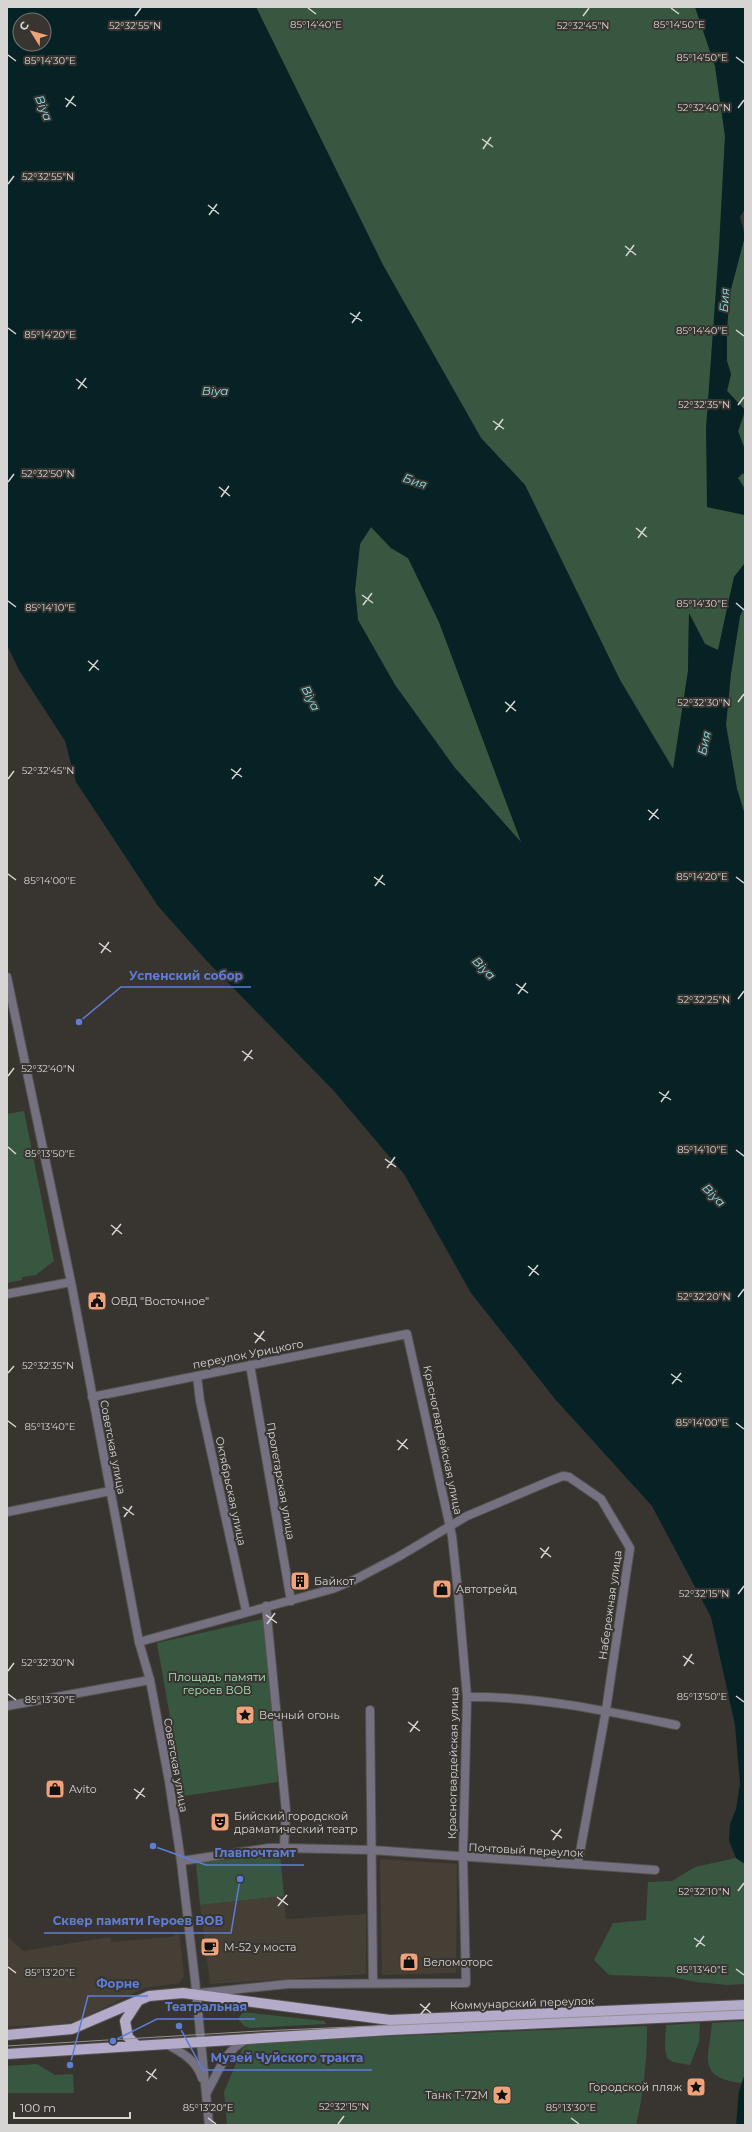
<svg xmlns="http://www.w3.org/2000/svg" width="752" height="2132" font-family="Montserrat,sans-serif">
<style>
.built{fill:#453f36}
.green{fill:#385740}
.water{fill:#072225;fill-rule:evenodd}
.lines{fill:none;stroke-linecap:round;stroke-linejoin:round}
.minor-casing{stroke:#55524e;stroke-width:10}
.tertiary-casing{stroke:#55524e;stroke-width:10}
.primary-casing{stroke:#55524e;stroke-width:12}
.minor{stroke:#757181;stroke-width:8}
.tertiary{stroke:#757181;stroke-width:8}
.primary{stroke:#b4abcb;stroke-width:10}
.tram{stroke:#94928f;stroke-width:1}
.ticks{fill:none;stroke:#d7d5d3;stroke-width:1.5}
.labels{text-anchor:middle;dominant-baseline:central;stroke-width:4;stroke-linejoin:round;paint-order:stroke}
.poi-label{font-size:11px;fill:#d7d5d3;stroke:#383531;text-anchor:start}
.street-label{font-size:11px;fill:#d7d5d3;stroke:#383531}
.park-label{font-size:11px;fill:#aae5b9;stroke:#383531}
.water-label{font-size:12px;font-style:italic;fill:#8ae1eb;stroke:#383531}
.ticks-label{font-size:10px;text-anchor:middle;fill:#d7d5d3;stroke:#383531;stroke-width:4;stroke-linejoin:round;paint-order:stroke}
.leader{fill:none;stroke:#5e7dd6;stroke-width:1.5}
.callout-dot{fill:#5e7dd6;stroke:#383531;stroke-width:1.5}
.callout-label{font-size:12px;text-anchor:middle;font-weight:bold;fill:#5e7dd6;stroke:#383531;stroke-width:4;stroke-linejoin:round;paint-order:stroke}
</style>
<rect width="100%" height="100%" fill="#383531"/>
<path class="built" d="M380 1859 457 1864 456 1973 382 1975Z
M284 1896 286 1919 366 1914V1974L210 1984 200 1905Z
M179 1932 184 1976 179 1983 144 1988 77 2021 56 2025 7 2026V1936L23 1951 110 1937 111 1942 171 1937Z"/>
<path class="green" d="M256 7H695L715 66 725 136 707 507 745 515V563L734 577 718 650 705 644 689 614 688 671 674 770 620 680 525 485 481 438 383 265Z
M745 236V410L727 391 731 374 727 362V328L730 293Z
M745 413V450L738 431Z
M743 473 745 476V489L737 478Z
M371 527 391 548 408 558 439 622 522 844 455 768 395 685 358 620 355 590 360 544Z
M745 605V815L737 789 726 725 731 673 740 616Z
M24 1111 54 1261 36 1275 22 1277V1280L7 1283V1114Z
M263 1619 278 1782 184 1796 157 1643Z
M280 1854 284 1896 200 1905 196 1863Z
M736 1858 745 1864V1984L727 1985 697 1982 671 1977 609 1975 594 1960 613 1923 646 1920 648 1882 672 1881 695 1867Z
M243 2012 324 2021 326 2024 250 2028 244 2026 238 2019Z
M745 2021V2074L741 2083C696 2077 709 2058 712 2023Z
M700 2023 699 2042 690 2065 673 2062 667 2058 665 2049 666 2025Z
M647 2026C647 2059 644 2092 636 2125H227L224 2092 242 2049 249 2044 322 2039Z
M37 2064 55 2075 73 2074 74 2093H7V2066Z"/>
<path class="water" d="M7 7H256L383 265 481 438 525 485 620 680 673 769 688 671 689 613 705 644 718 650 734 577 745 563V605L740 616 731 673 726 725 737 789 745 815V1864L736 1858 729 1841 730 1824 736 1809 740 1784 735 1725 711 1617 652 1506 555 1399 471 1293 404 1174 334 1091 205 959 158 906 76 782 65 741 19 670 7 645ZM20 20H44V44H20ZM371 527 391 548 408 558 439 622 521 842 455 768 395 685 358 620 355 590 360 544Z
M695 7H745V209L740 217 745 236 730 293 727 328V361L731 374 727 391 745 410 738 431 745 450V476L743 473 738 478 745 489V515L707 507 706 428 719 247 725 136 715 66Z
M745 2074V2125H736L739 2091Z"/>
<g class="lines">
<defs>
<path id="minor" d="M250 1365 291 1601
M197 1376 200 1401 246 1611
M92 1397 407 1334 452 1536 458 1592 467 1697 463 1857 466 1983 288 1984 201 1993
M7 1512 110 1491
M266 1606 286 1811 284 1848
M139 1642 332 1589 354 1580 398 1557 467 1516 550 1481 563 1476 569 1477 601 1499 630 1548 606 1710 578 1863
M467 1697C537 1696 607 1711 676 1725
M7 1706 150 1680
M370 1710 373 1983
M181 1861 269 1848H284L372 1850 655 1870"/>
<path id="tertiary" d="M7 977 71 1282 139 1642 150 1680 169 1781 181 1861 195 1980 209 2125
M7 1294 71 1282
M166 2044C182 2052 197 2061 202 2078
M207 2092C218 2073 225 2050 246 2040"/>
<path id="primary" d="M7 2035 72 2029 149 1996 183 1993 390 2020 745 2005
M137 2046 128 2037 125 2021 138 2001
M7 2054 390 2030 745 2014"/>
</defs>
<use href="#minor" class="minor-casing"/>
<use href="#tertiary" class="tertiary-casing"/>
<use href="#primary" class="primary-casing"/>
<use href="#minor" class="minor"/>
<use href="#tertiary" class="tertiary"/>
<use href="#primary" class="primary"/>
<path class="tram" d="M7 2046 259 2031 745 2010"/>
</g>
<path class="ticks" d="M308 8 316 14M671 8 679 14M135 16 141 8M583 16 589 8M8 55 16 61M736 57 744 63M65 98 76 106M66 107 74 96M738 108 744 100M482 139 493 147M483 149 491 137M8 184 14 176M208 205 219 214M209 215 217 204M625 246 636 255M626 256 634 245M350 313 362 321M352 323 360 312M8 328 16 334M736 330 744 336M76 379 87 388M78 389 86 378M738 405 744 397M493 421 504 429M495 430 503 419M8 482 14 474M219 487 230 496M221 497 229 486M636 528 647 537M638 538 646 527M362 595 373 603M8 601 16 607M736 603 744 610M363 605 372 593M88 661 99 670M89 671 98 660M505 702 516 711M738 702 744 694M506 712 515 701M231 769 242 777M8 779 14 771M232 779 241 768M648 810 659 819M649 820 658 809M8 874 16 880M374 877 385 885M736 877 744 883M375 886 383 875M99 943 111 952M101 953 109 942M516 984 528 993M518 994 526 983M738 999 744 991M242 1051 253 1059M244 1061 252 1050M8 1076 14 1068M659 1092 671 1100M661 1102 669 1091M8 1147 16 1154M736 1150 744 1156M385 1159 396 1167M387 1168 395 1157M111 1225 122 1234M112 1235 121 1224M528 1266 539 1275M529 1276 538 1265M738 1297 744 1289M254 1333 265 1341M255 1343 264 1331M8 1373 14 1366M671 1374 682 1382M672 1384 681 1373M8 1421 16 1427M736 1423 744 1429M397 1440 408 1449M398 1450 407 1439M123 1507 134 1515M124 1517 132 1506M540 1548 551 1557M541 1558 549 1547M738 1594 744 1586M266 1615 277 1623M267 1624 275 1613M683 1656 694 1664M684 1666 692 1654M8 1671 14 1663M8 1694 16 1700M736 1696 744 1702M408 1722 420 1731M410 1732 418 1721M134 1789 145 1797M136 1799 144 1788M551 1830 562 1838M553 1840 561 1829M738 1891 744 1883M277 1897 288 1905M278 1906 287 1895M694 1938 705 1946M696 1947 704 1936M8 1967 16 1973M736 1969 744 1975M420 2004 431 2013M421 2014 430 2003M146 2071 157 2079M147 2081 156 2069M208 2118 216 2124M571 2118 579 2124M338 2124 344 2116"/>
<defs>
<symbol id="civic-square" viewBox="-11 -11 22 22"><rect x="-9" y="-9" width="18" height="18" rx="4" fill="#f0a278" stroke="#383531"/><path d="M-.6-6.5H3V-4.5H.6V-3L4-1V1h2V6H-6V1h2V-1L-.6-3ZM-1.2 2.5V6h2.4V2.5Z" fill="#111"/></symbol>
<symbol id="building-square" viewBox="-11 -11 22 22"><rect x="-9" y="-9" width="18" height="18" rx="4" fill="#f0a278" stroke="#383531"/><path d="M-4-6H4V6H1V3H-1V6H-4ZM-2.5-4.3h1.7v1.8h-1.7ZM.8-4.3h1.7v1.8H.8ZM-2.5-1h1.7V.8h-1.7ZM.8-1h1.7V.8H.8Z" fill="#111"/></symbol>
<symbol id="shop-square" viewBox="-11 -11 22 22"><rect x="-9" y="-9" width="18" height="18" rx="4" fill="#f0a278" stroke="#383531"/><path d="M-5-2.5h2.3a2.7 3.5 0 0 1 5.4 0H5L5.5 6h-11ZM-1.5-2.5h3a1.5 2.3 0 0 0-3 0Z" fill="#111"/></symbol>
<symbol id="sight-square" viewBox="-11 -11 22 22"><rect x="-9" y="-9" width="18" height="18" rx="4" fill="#f0a278" stroke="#383531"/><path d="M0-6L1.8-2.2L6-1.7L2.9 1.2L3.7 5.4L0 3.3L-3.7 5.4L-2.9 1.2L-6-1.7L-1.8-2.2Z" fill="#111"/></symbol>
<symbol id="theatre-square" viewBox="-11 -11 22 22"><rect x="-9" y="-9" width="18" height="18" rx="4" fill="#f0a278" stroke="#383531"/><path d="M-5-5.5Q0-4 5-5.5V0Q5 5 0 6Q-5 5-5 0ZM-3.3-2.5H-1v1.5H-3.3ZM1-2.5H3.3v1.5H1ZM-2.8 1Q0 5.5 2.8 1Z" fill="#111"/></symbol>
<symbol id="cafe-square" viewBox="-11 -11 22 22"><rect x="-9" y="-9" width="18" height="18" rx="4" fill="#f0a278" stroke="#383531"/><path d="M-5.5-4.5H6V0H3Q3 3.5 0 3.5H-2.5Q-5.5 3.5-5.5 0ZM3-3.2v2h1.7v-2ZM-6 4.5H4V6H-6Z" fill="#111"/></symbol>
</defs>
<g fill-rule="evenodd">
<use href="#civic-square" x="86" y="1290" width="22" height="22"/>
<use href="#building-square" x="289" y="1570" width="22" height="22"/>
<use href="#shop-square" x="431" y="1578" width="22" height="22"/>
<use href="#sight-square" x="234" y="1704" width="22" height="22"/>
<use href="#shop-square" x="44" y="1778" width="22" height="22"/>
<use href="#theatre-square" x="209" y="1811" width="22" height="22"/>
<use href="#cafe-square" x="199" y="1936" width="22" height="22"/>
<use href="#shop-square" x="398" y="1951" width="22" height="22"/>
<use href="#sight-square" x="685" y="2076" width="22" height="22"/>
<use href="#sight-square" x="491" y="2084" width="22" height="22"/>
</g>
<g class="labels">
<g class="poi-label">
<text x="111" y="1301">ОВД "Восточное"</text>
<text x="314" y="1581">Байкот</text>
<text x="456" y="1589">Автотрейд</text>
<text x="259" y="1715">Вечный огонь</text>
<text x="69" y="1789">Avito</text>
<text x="234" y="1816">Бийский городской<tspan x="234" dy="13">драматический театр</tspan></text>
<text x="224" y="1947">М-52 у моста</text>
<text x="423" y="1962">Веломоторс</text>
<text x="682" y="2087" text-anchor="end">Городской пляж</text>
<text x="488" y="2095" text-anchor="end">Танк Т-72М</text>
</g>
<g class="street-label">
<text transform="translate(248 1354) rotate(-11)">переулок Урицкого</text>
<text transform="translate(443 1440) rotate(78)">Красногвардейская улица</text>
<text transform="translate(113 1447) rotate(79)">Советская улица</text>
<text transform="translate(281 1481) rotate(80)">Пролетарская улица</text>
<text transform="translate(231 1491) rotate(78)">Октябрьская улица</text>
<text transform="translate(610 1605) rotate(-82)">Набережная улица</text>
<text transform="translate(453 1763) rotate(-89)">Красногвардейская улица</text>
<text transform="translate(176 1765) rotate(80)">Советская улица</text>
<text transform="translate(526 1850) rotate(3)">Почтовый переулок</text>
<text transform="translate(522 2003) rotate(-2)">Коммунарский переулок</text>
</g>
<g class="park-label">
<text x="217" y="1677">Площадь памяти<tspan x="217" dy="13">героев ВОВ</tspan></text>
</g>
<g class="water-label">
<text transform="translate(44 108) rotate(68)">Biya</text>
<text transform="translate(724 300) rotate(-86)">Бия</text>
<text x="215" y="390">Biya</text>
<text transform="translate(415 481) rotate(19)">Бия</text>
<text transform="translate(311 698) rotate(63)">Biya</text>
<text transform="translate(704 743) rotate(-77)">Бия</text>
<text transform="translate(484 968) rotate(45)">Biya</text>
<text transform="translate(714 1195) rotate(45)">Biya</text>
</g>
</g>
<g class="ticks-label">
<text x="316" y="28">85°14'40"E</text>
<text x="679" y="28">85°14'50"E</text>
<text x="135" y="29">52°32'55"N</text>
<text x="583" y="29">52°32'45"N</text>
<text x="702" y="61">85°14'50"E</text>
<text x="50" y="64">85°14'30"E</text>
<text x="704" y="111">52°32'40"N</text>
<text x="48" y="180">52°32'55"N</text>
<text x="702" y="334">85°14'40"E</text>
<text x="50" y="338">85°14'20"E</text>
<text x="704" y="408">52°32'35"N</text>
<text x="48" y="477">52°32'50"N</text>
<text x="702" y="607">85°14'30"E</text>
<text x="50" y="611">85°14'10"E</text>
<text x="704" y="706">52°32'30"N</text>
<text x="48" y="774">52°32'45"N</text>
<text x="702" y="880">85°14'20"E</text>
<text x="50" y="884">85°14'00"E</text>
<text x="704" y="1003">52°32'25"N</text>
<text x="48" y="1072">52°32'40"N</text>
<text x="702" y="1153">85°14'10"E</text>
<text x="50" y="1157">85°13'50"E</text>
<text x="704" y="1300">52°32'20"N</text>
<text x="48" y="1369">52°32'35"N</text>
<text x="702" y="1426">85°14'00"E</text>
<text x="50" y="1430">85°13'40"E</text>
<text x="704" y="1597">52°32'15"N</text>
<text x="48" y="1666">52°32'30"N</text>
<text x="702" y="1700">85°13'50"E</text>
<text x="50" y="1703">85°13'30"E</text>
<text x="704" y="1895">52°32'10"N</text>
<text x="702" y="1973">85°13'40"E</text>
<text x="50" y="1976">85°13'20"E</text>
<text x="344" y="2110">52°32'15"N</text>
<text x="208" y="2111">85°13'20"E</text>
<text x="571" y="2111">85°13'30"E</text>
</g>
<path class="leader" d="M79 1022L121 987H251M153 1846L206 1865H304M240 1879L231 1933H44M70 2065L88 1996H148M113 2041L157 2019H255M179 2026L203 2070H372"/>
<g class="callout-dot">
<circle cx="79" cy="1022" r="4"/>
<circle cx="153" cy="1846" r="4"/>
<circle cx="240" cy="1879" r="4"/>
<circle cx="70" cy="2065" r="4"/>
<circle cx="113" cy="2041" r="4"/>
<circle cx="179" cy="2026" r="4"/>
</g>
<g class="callout-label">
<text x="186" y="980">Успенский собор</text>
<text x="255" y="1857">Главпочтамт</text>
<text x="138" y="1925">Сквер памяти Героев ВОВ</text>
<text x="118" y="1988">Форне</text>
<text x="206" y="2011">Театральная</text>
<text x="287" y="2062">Музей Чуйского тракта</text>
</g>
<rect width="752" height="2132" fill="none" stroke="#d7d5d3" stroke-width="16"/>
<g transform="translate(32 32) rotate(307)"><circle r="19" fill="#383531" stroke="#787572"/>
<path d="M0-3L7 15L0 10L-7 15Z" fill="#f0a278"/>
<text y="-6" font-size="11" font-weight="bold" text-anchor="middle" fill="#d7d5d3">С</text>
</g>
<path d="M14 2112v6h116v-6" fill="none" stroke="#d7d5d3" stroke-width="2"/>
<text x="20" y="2112" font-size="12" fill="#d7d5d3" stroke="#383531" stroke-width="3" paint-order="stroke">100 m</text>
</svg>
